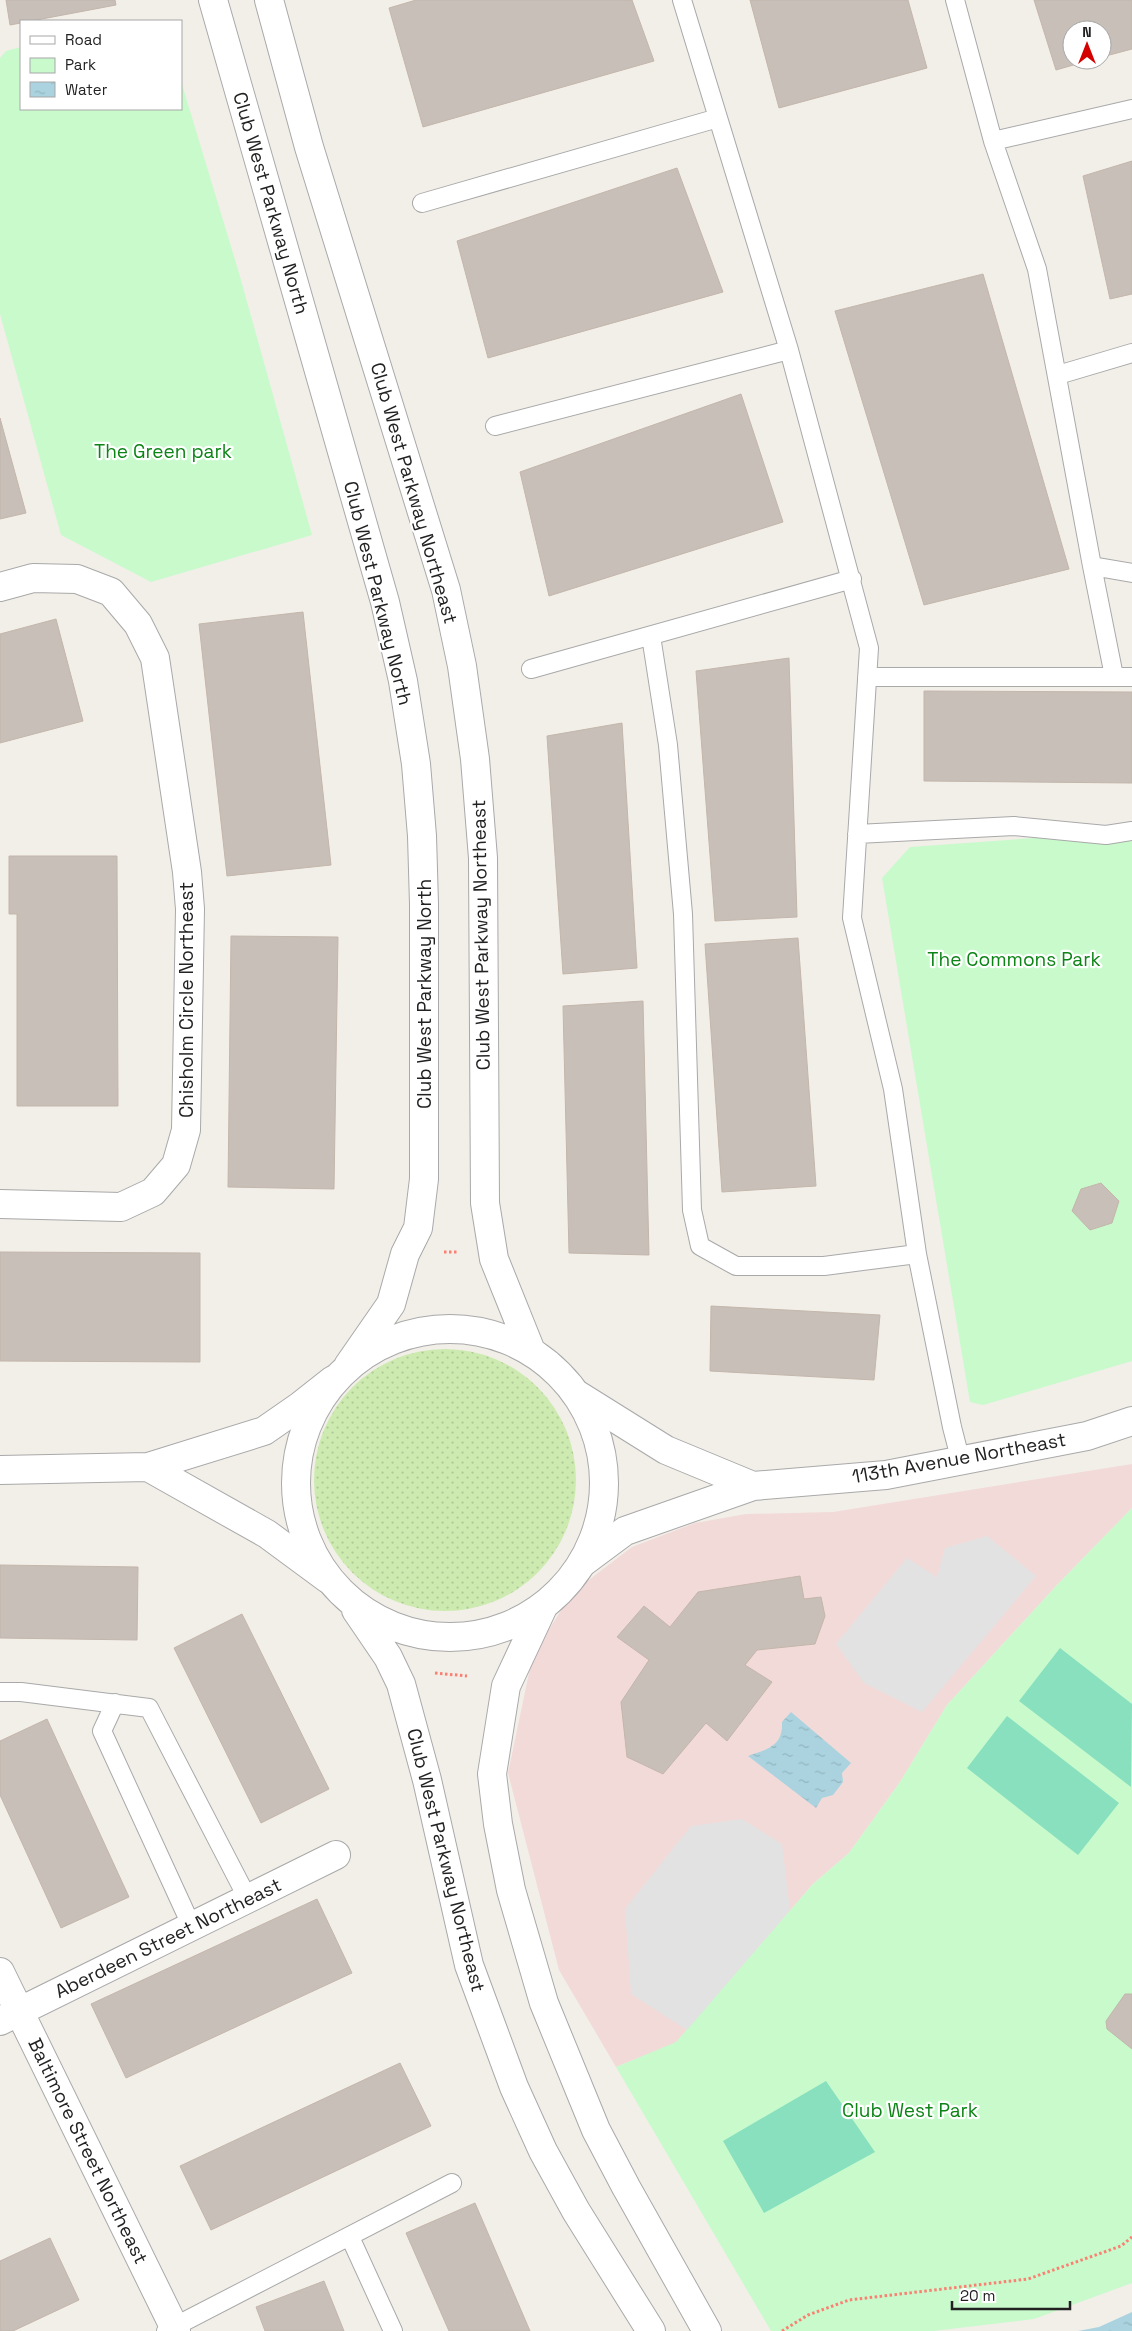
<svg xmlns="http://www.w3.org/2000/svg" width="1132" height="2331" font-family="'Space Grotesk',sans-serif">
<style>
.commercial{fill:#f2dad9}
.grass{fill:url(#grass-dots)}
.park{fill:#c8facc}
.pitch{fill:#88e0be}
.parking{fill:#e2e2e2}
.water{fill:url(#water-ripples)}
.building{fill:#c7bfb8;stroke:#c4b6ab}
.lines{fill:none;stroke-linecap:round;stroke-linejoin:round}
.service-casing{stroke:#a9a9a9;stroke-width:20}
.minor-casing{stroke:#a9a9a9;stroke-width:30}
.tertiary-casing{stroke:#a9a9a9;stroke-width:30}
.path{stroke:#fa8072;stroke-width:3;stroke-dasharray:2.5 2.5;stroke-linecap:butt}
.service{stroke:#fff;stroke-width:18}
.minor{stroke:#fff;stroke-width:28}
.tertiary{stroke:#fff;stroke-width:28}
.labels{text-anchor:middle;dominant-baseline:central;stroke-width:4.5;stroke-linejoin:round;paint-order:stroke}
.street-label{font-size:19px;fill:#222;stroke:#fff}
.park-label{font-size:19px;fill:#0c8416;stroke:#fff}
</style>
<defs>
<pattern id="grass-dots" width="8" height="8" patternUnits="userSpaceOnUse" patternTransform="scale(1.25)"><rect width="8" height="8" fill="#cdebb0"/><path d="M2 2h.1M6 6h.1" fill="none" stroke="#b0c997" stroke-width="1.8" stroke-linecap="round"/></pattern>
<pattern id="water-ripples" width="26" height="14" patternUnits="userSpaceOnUse" patternTransform="scale(1.25)"><rect width="26" height="14" fill="#aad3df"/><path d="M2 4q2-2 4 0t4 0M15 11q2-2 4 0t4 0" fill="none" stroke="#92b5bf"/></pattern>
</defs>
<rect width="100%" height="100%" fill="#f2efe9"/>
<path class="commercial" d="M1132 1464V1508L1057 1585 947 1705 900 1782 849 1853 813 1884 676 2043 616 2067 559 1970 508 1773 533 1654 573 1592 632 1547 695 1523 746 1514 833 1512Z"/>
<path class="grass" d="M314 1480a131 131 0 1 1 262 0a131 131 0 1 1-262 0Z"/>
<path class="park" d="M21 47V109H181V81L239 273 312 535 151 582 61 535 0 314V58L6 51Z
M1132 831V1361L983 1405 970 1402 882 878 910 847Z
M1132 1508V2283L1034 2319 933 2331H771L616 2067 676 2042 813 1884 849 1853 900 1782 947 1705 1057 1585Z"/>
<path class="pitch" d="M1060 1648 1132 1704 1131 1787 1019 1701Z
M1007 1716 1119 1803 1078 1855 967 1768Z
M826 2081 875 2152 764 2213 723 2141Z"/>
<path class="parking" d="M987 1536 1036 1576 922 1712 864 1683 836 1644 907 1558 937 1577 945 1548Z
M742 1819 782 1844 790 1910 687 2030 631 1994 625 1909 691 1826Z"/>
<path class="water" d="M791 1712 851 1763 842 1773 843 1782 833 1795 822 1798 816 1808 748 1756C768 1749 783 1746 782 1722Z
M1132 2312V2331H1078L1099 2327Z"/>
<path class="building" d="M6 0H115L116 5 10 25Z
M416 0H632L654 61 423 127 389 8Z
M750 0H908L927 68 779 108Z
M1034 0H1132V49L1102 57V30H1072V60H1091L1056 70Z
M1132 161V294L1110 299 1083 176Z
M677 168 723 292 488 358 457 241Z
M983 274 1069 569 924 605 835 311Z
M741 394 783 522 549 596 520 472Z
M0 418 26 513 0 519Z
M303 612 331 865 227 876 199 624Z
M56 619 83 721 0 743V634Z
M789 658 797 917 715 921 696 671Z
M924 691 1132 692V783L924 781Z
M622 723 637 968 563 974 547 736Z
M9 856H117L118 1106H17V914H9Z
M231 936 338 937 334 1189 228 1187Z
M798 938 816 1186 722 1192 705 944Z
M643 1001 649 1255 569 1253 563 1006Z
M1101 1183 1119 1201 1112 1223 1090 1230 1072 1211 1081 1189Z
M0 1252 200 1253V1362L0 1361Z
M711 1306 880 1315 874 1380 710 1371Z
M0 1565 138 1567 137 1640 0 1638Z
M800 1576 804 1599 821 1597 825 1616 815 1644 757 1650 745 1665 772 1682 727 1741 706 1723 663 1774 627 1757 621 1702 649 1660 617 1637 644 1606 670 1627 698 1592Z
M242 1614 329 1789 261 1823 174 1648Z
M47 1719 129 1897 61 1928 0 1795V1741Z
M317 1899 352 1973 126 2078 91 2004Z
M1125 1994H1132V2049L1107 2029 1106 2021Z
M400 2063 431 2126 211 2230 180 2166Z
M475 2203 530 2331H449L406 2233Z
M50 2238 79 2300 13 2331H0V2261Z
M324 2281 344 2331H265L256 2307Z"/>
<g class="lines">
<defs>
<path id="service" d="M682 0 789 350 869 648 852 918 893 1089 917 1254 952 1427 961 1462
M955 0 993 141 1037 269 1092 566 1114 676
M993 141 1132 109
M422 203 718 118
M1058 375 1132 353
M495 426 789 350
M1092 566 1132 573
M651 636 668 745 683 914 692 1210 700 1246 736 1266H824L917 1254
M531 669 852 579
M867 677H1132
M857 834 1014 826 1106 835 1132 831
M0 1692H21L149 1708 248 1899
M115 1703 102 1731 192 1927
M350 2237 393 2331
M166 2331 452 2183"/>
<path id="minor" d="M0 587 33 578 77 579 111 592 138 624 155 658 187 872 190 909 186 1130 176 1165 153 1192 121 1207 0 1204
M578 1395 666 1450 753 1486
M148 1467 267 1534 328 1579
M0 1470 148 1467 264 1431 300 1406 333 1380
M582 1563 625 1531 753 1486 886 1475 1087 1436 1132 1421
M0 1972 176 2331
M0 2021 336 1855"/>
<path id="tertiary" d="M213 0 385 602 403 681 416 764 422 836 424 904V1179L418 1228 405 1254 391 1304 348 1366
M269 0 309 147 446 590 462 666 475 759 483 858 485 1203 494 1259 531 1351
M296 1483a154 154 0 1 1 308 0a154 154 0 1 1-308 0Z
M543 1607 506 1686 492 1774 498 1824 511 1890 544 2003 596 2130 626 2187 707 2331
M356 1610 388 1657 401 1684 427 1780 469 1965 514 2087 543 2151 576 2211 651 2331"/>
</defs>
<use href="#service" class="service-casing"/>
<use href="#minor" class="minor-casing"/>
<use href="#tertiary" class="tertiary-casing"/>
<path class="path" d="M444 1252H458
M435 1673 467 1676
M782 2331 808 2315 849 2300 1028 2279 1121 2246 1132 2237"/>
<use href="#service" class="service"/>
<use href="#minor" class="minor"/>
<use href="#tertiary" class="tertiary"/>
</g>
<g class="labels">
<g class="street-label">
<text transform="translate(271 203) rotate(74)">Club West Parkway North</text>
<text transform="translate(414 493) rotate(74)">Club West Parkway Northeast</text>
<text transform="translate(378 593) rotate(76)">Club West Parkway North</text>
<text transform="translate(481 935) rotate(-91)">Club West Parkway Northeast</text>
<text transform="translate(424 994) rotate(-90)">Club West Parkway North</text>
<text transform="translate(186 1000) rotate(-90)">Chisholm Circle Northeast</text>
<text transform="translate(959 1458) rotate(-10)">113th Avenue Northeast</text>
<text transform="translate(446 1860) rotate(76)">Club West Parkway Northeast</text>
<text transform="translate(168 1938) rotate(-26)">Aberdeen Street Northeast</text>
<text transform="translate(88 2151) rotate(64)">Baltimore Street Northeast</text>
</g>
<g class="park-label">
<text x="163" y="451">The Green park</text>
<text x="1014" y="959">The Commons Park</text>
<text x="910" y="2110">Club West Park</text>
</g>
</g>
<rect x="20" y="20" width="162" height="90" fill="#ffffff" stroke="#a7a7a7"/>
<rect x="30" y="36" width="25" height="8" fill="#ffffff" stroke="#a7a7a7"/>
<text x="65" y="45" font-size="15" fill="#222222">Road</text>
<rect x="30" y="58" width="25" height="15" fill="#c8facc" stroke="#a7a7a7"/>
<text x="65" y="70" font-size="15" fill="#222222">Park</text>
<rect x="30" y="82" width="25" height="15" fill="url(#water-ripples)" stroke="#a7a7a7"/>
<text x="65" y="95" font-size="15" fill="#222222">Water</text>
<g transform="translate(1087 45)"><circle r="24" fill="#ffffff" stroke="#a7a7a7"/>
<path d="M0-4L9 19L0 12L-9 19Z" fill="#d40000"/>
<text y="-8" font-size="14" font-weight="bold" text-anchor="middle" fill="#222222">N</text>
</g>
<path d="M952 2301v8h118v-8" fill="none" stroke="#222222" stroke-width="2.5"/>
<text x="960" y="2301" font-size="15" fill="#222222" stroke="#ffffff" stroke-width="4" paint-order="stroke">20 m</text>
</svg>
